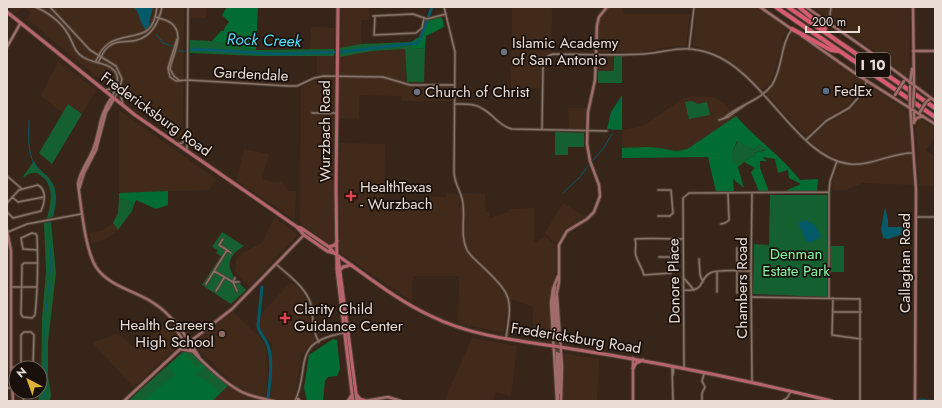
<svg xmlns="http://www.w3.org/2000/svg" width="942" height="408" font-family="Jost,sans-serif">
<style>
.built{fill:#422a1b}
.green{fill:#156031}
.forest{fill:#026d33}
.water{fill:#055a6a}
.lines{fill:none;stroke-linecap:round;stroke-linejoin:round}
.stream{stroke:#055a6a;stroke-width:1}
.river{stroke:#055a6a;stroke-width:3}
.secondary-tunnel{stroke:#524136;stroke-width:2.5;stroke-dasharray:2.5 1;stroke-linecap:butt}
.street-casing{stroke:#4f4036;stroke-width:3.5}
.secondary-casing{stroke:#4f4036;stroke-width:4.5}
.primary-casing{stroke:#4f4036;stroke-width:5}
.highway-casing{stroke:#4f4036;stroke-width:6}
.street{stroke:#887265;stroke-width:1.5}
.secondary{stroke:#a06b68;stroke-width:2.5}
.primary{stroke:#b7646c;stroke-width:3}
.highway{stroke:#d75b70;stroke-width:4}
.secondary-bridge-casing{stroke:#4f4036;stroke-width:4.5;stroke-linecap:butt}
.primary-bridge-casing{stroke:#4f4036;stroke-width:5;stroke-linecap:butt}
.secondary-bridge{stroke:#a06b68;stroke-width:2.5}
.primary-bridge{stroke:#b7646c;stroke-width:3}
.worship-dot{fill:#6b7280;stroke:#19100b;stroke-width:1.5}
.service-dot{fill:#5c6f8a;stroke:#19100b;stroke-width:1.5}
.health-dot{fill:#e0444e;stroke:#19100b;stroke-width:1.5}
.education-dot{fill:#8d6e63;stroke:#19100b;stroke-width:1.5}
.labels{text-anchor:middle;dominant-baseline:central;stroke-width:3.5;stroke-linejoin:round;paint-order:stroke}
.shield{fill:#19100b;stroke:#aba099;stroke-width:1}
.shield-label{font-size:14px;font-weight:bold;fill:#eaddd6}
.poi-label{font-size:15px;fill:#eaddd6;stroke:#19100b;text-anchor:start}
.street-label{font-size:15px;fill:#eaddd6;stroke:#19100b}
.park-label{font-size:15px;fill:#84f6a3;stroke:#19100b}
.water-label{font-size:16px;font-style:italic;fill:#53dcfb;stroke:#19100b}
</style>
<rect width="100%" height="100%" fill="#37251a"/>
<path class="built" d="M9 7H184L183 137 179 139 121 97 27 19 31 13 24 8 15 13Z
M190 7H206V18H191Z
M341 7H369V20H361V44L340 48Z
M512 7H552L551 51 542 60 540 88H511Z
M609 7H623L624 14H690L686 46 668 47 642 52H598V26L602 16Z
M696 7H756L788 30 784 36 774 74 769 84 762 90 728 59 717 53 693 46Z
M811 7H910L909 73 906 77 871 49Z
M311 27 335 28 334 49H310Z
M793 33 864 82 848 105 821 122 806 136 766 94 775 84 788 41Z
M405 49 407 82 452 83 453 101H402L401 96 359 95V118L339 119 340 57 372 51Z
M317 55 334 56V73L317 75Z
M614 56V71H598V57Z
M58 61 96 90 82 114 68 104 63 113 41 96Z
M333 78 334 80V243L330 245 300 223 301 87 319 79Z
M868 85 904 109 908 114 913 185 863 183 846 190H832L833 178 840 160 822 151 809 140 827 124 850 110 858 102Z
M692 96 712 97 724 103 737 118 681 157 621 158 622 130 639 127 649 122 680 100Z
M568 108H586L584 129 569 128Z
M119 110 216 179 209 190 119 193Z
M920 119 935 128V137L926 150 935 157V186H919L916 123Z
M339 143 385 144 384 207 430 206 431 197H446L447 193 457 194 460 200 458 207 465 208 462 193 485 194 486 212H489V218L508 212 510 209 534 208V243L545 236 556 247V270L549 301 551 339 533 338V307L511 299 512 306 507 307 504 333 458 323 459 276H413L412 301 342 254 340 249Z
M244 149 269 154 262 179 274 182 281 181 289 191H296L295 220 236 180Z
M563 203 585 217 566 228 556 244 545 233Z
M274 217 298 235 249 287 235 271 237 258 242 253 263 242Z
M113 223 118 230 102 241 91 243 89 233 103 230Z
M291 282 302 292 307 301 310 331 315 341 308 346 301 357 295 398 291 401H285L269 398 272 343 262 334 259 326 262 313Z
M233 312 262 339 266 350 268 373 266 397 249 393 237 387 196 347V340Z
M169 320 183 342 133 387 93 343 117 333 132 346 143 343Z
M472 338 517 346 511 396 495 392 493 401H444Z
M563 353 599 359 597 401 563 400Z
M228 386 245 397 261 401H212Z"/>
<path class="green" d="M190 40 212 41 256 50 334 49V56H257L190 53Z
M411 42 412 49 425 48 424 82H407L405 49 372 51 340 57V48L361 44Z
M614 56H622V83H598V71H614Z
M691 101 698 104 707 102 710 115 689 119 685 102Z
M68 104 82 114 52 164 39 153Z
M555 132 584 133V147H568V155H555Z
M738 141 754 150 760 144 767 149 754 153 756 156 750 157 737 168 732 163V153Z
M34 161C37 167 41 171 46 175 59 187 57 202 53 217L47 218C52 201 55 183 37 173H31L22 178Z
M770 195H827V246H844V272H827V297L753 294 754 244 769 245Z
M119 199 128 200 134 205 132 211 118 230 113 223 118 213Z
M51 222 56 273 48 342V376L51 395 50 401H38L41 387 42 318 46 271 44 223Z
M222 232 244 246C219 261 231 275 246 290L231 304 202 285 221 256 216 253 218 250 212 247Z
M185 350 191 352 228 386 212 401H128Z"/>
<path class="forest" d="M227 7C237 9 246 7 258 7L256 50 212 41 221 31H224L225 27 229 22 222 15Z
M442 17 444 27 426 36 425 48 412 49 411 42 419 37 426 21Z
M622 95V130L607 129 611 112Z
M736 116C756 139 781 156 800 180L818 179 817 192H788L787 190 801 184 789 178 788 170 778 173 775 159 762 157 767 161H760V168L769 192H759L751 172 755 168 744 162 750 157 756 156 754 153 766 150 760 144 754 150 737 141 732 153V162L737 164 744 188 733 179 734 192H716L708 157 622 158V148C634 148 646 146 658 148 672 149 674 154 689 148Z
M168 191V205L156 209 136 200 134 205 128 200 119 199V193Z
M333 339 337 340 340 369 337 376 328 377 325 381 323 401H307L304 388 309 355Z
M185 353 196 368 202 364 205 367 195 375 207 381 220 393 212 401H143L175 375 168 365Z"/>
<path class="water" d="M134 7H153L149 22 151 24 146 30C139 23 140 13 134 7Z
M885 207 888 220V227H905L907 224 906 233 888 239 883 238 881 229Z
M804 220 814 224 821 236 816 240 807 243 798 223Z"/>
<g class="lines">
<path class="stream" d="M156 34 163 43 172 46
M179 51H185
M29 120C29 136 27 151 35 166 38 172 43 174 47 179 57 192 55 203 51 217
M613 130 614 118 621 99
M592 161 603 149 612 134
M563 193 580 177 588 166
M919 399 935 401
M43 401 45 394V319L51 266 49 222"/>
<path class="river" d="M192 49 277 54 334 52
M340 52 417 43 420 40 432 7
M262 287 258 326C259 334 266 338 268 346 273 361 270 381 268 397"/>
<path class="secondary-tunnel" d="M555 338 557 353
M558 339 559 354"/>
<defs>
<path id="street" d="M35 7C48 12 61 22 68 34 73 42 74 52 83 57 93 64 110 62 116 73 120 81 115 89 112 97
M50 7 90 50 116 66 122 79 119 90 114 99
M444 7 455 52 454 172C454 184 462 192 463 204 465 219 460 236 467 250 471 257 478 262 484 268 513 296 512 299 506 338
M373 16 413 14 427 19 446 14
M375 16 374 35 416 33 422 28 424 18
M156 17C161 19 167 20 171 23 186 34 172 56 170 69L174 76 180 81
M829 23 831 7
M177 39 168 68 170 77 176 81 187 80 289 86H297L314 78 324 76 383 77 410 85H455
M689 49 694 7
M96 61C99 54 102 48 108 44 128 29 153 46 157 7
M98 63C101 57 103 51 108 47 117 39 127 43 137 40 152 36 159 21 162 7
M104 90 116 88
M119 90 123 104
M455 104C465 104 475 103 483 109 494 115 499 126 512 129L607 131
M312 113H336
M723 119C738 105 760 101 772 85 783 68 780 45 792 29
M719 120 728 117 748 103
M542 130 543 66C544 59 546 56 553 54 583 54 614 56 644 54 671 52 683 43 712 54 764 73 798 159 850 164 871 166 891 153 912 153
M806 140 826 121 849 108 857 99 867 81
M177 144 182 143 186 139
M187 149 188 7
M7 176 21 188
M12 197 18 202 44 197
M7 203 19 190 38 185C47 190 45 203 41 211L13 218 7 212
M658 216H670L673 213 671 190H658
M917 217H935
M721 224 725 223 729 220 728 194
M8 232 27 224 81 214
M672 239 671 273 644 275C642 267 638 263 636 256 634 251 637 245 635 239 651 238 667 239 683 239
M737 248V293
M37 250 23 249 21 238 32 233 36 234 37 236C38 262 38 288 35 315L32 318 23 317 21 314 22 265 24 263H38
M227 250 231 253
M659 257H671
M699 259 700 275 703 282
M276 264C288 275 307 288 311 305 314 318 311 329 319 342
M214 271 227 250 219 245 223 239
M717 272V292
M683 277 694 290
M233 282H239
M233 282 235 278
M206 284 214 271 233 282 237 291
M11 287H37
M684 290C706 292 698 280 710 273 717 269 742 271 751 271
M216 291 224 278
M752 297 860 299V401
M829 298V192L830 181 837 161
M833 298 832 335 861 339
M833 312H861
M11 367C18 367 28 369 33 365L34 335 31 332H24L21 335V368
M672 367 673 401
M684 367 683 198 689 193 829 192
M673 375 674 367
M752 381 751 271 752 193
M7 388H11
M21 392 24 401
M23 398 33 392
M295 401C311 367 290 342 344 333
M702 401V393L705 387 702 381 704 374
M782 401 787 398 791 391"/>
<path id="secondary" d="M760 7 793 30
M806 7 866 49 935 101
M913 7 914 86
M802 36 856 74 935 124
M7 47 20 24
M913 51H935
M910 83 912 69
M112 97C98 117 101 129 93 150 88 162 80 171 78 184 81 205 85 250 96 267 109 287 137 291 155 304 172 315 189 340 199 357
M910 105 916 190 915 401
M914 110V123
M914 122 917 118 923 116
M79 189 84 173 96 150 106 112 114 99
M7 230 11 251V367L13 401
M557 296 562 367 561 401
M175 325C179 343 224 383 242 392 252 397 264 399 274 401
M555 338 553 301 555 286
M558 339 555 303 559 282V245L567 231 587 219 594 212 600 196 599 185 590 161 587 144 588 112 595 80 597 25 599 17 607 7
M193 348 195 338
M180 349 191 351
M557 353 558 399
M559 354 560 393
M633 358V401
M298 399 300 401
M124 401 178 351 232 309 304 235
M365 401 388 397 401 401
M557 401 551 303 553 289 558 276"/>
<path id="primary" d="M338 7 336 186 337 270 353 401
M7 12 135 115 274 211 297 227 304 235 327 251 334 253C365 274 396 300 431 316 469 335 512 340 554 346
M297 227 301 228 329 247 334 253
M329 247 335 245 337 241
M338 257 357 401
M340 270 343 267 351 265
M560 347C652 361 742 379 832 401
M633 368 636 363 643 360
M356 394 360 399 366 401
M348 401 352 395"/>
<path id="highway" d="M776 7 935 117
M788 7 935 108
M799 7 825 29
M792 29 831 50 838 51"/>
</defs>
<use href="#street" class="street-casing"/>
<use href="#secondary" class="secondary-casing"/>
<use href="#primary" class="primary-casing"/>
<use href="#highway" class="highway-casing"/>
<use href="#street" class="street"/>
<use href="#secondary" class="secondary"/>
<use href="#primary" class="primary"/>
<use href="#highway" class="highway"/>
<defs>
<path id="secondary-bridge" d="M895 95 904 81
M910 105V86
M913 107 914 88
M920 112 926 102 930 99"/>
<path id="primary-bridge" d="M554 346 560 347"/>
</defs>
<use href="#secondary-bridge" class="secondary-bridge-casing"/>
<use href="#primary-bridge" class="primary-bridge-casing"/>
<use href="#secondary-bridge" class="secondary-bridge"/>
<use href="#primary-bridge" class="primary-bridge"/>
</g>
<g class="worship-dot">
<circle cx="504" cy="52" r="4"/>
<circle cx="417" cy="92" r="4"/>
</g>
<circle class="service-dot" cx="826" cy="91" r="4"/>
<g class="health-dot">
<path d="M349 190h4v4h4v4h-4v4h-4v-4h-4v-4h4z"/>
<path d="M283 312h4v4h4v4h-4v4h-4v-4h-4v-4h4z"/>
</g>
<circle class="education-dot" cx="222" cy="334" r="4"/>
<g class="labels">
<rect class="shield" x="856" y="53" width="34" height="24" rx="3"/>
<g class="shield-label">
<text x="873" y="65">I 10</text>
</g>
<g class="poi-label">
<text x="512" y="43">Islamic Academy<tspan x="512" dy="17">of San Antonio</tspan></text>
<text x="834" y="91">FedEx</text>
<text x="425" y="92">Church of Christ</text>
<text x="360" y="187">HealthTexas<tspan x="360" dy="17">- Wurzbach</tspan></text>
<text x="294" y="309">Clarity Child<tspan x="294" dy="17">Guidance Center</tspan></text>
<text x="214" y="325" text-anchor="end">Health Careers<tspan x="214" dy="17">High School</tspan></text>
</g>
<g class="street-label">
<text transform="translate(251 74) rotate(3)">Gardendale</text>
<text transform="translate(156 114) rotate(36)">Fredericksburg Road</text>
<text transform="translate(325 131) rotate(-90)">Wurzbach Road</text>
<text transform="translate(905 263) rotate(-90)">Callaghan Road</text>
<text transform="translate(674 281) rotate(-91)">Donore Place</text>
<text transform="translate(742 288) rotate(-90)">Chambers Road</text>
<text transform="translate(576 338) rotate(9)">Fredericksburg Road</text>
</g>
<g class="park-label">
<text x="796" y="254">Denman<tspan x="796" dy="17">Estate Park</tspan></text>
</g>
<g class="water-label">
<text transform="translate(264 40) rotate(2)">Rock Creek</text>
</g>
</g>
<rect width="942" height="408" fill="none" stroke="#eaddd6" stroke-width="16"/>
<g transform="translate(28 380) rotate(319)"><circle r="19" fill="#19100b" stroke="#6d625c"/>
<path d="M0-3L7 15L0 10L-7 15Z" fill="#deb133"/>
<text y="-6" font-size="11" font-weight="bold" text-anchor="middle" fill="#eaddd6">N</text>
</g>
<path d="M806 26v6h53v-6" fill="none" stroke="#eaddd6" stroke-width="2"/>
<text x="812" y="26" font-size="12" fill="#eaddd6" stroke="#19100b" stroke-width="3" paint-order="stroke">200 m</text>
</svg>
